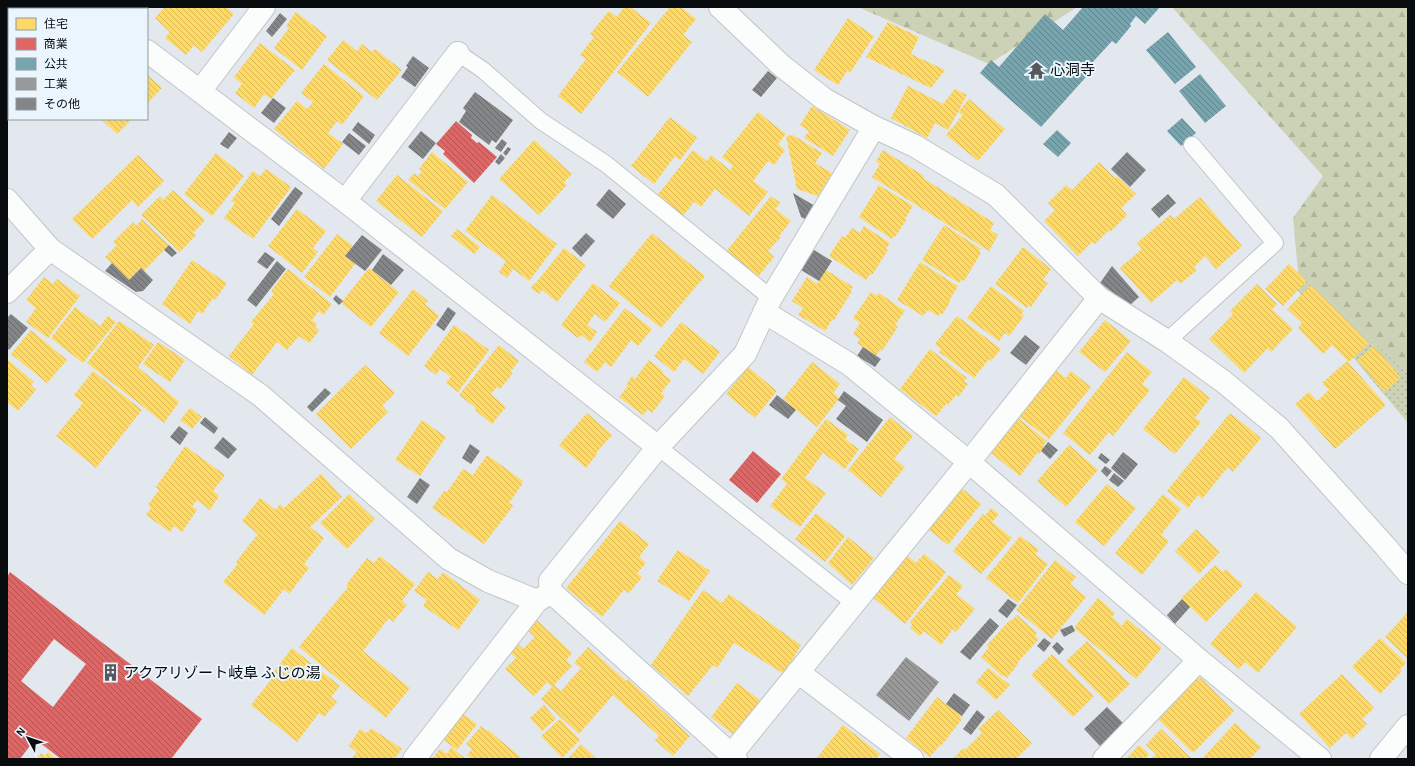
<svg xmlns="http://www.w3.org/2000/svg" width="1415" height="766" font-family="'Alegreya Sans','Noto Sans JP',sans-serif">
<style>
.grass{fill:url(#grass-dots)}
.forest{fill:url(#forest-firs)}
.homes{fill:url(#homes-back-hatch)}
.shops{fill:url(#shops-back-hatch);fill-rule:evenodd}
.public{fill:url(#public-back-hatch)}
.industry{fill:url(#industry-back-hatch)}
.building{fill:url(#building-back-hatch)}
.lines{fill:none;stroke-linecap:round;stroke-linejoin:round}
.lane-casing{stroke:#c0c5c8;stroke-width:18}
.street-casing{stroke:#c0c5c8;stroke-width:24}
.lane{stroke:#fbfcfc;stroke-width:16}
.street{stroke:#fbfcfc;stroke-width:22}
.labels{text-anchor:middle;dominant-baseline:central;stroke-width:4;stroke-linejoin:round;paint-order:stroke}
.poi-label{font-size:15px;fill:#090c0f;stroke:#ebf5fe;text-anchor:start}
</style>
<defs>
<pattern id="grass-dots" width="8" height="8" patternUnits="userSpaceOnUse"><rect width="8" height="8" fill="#ccd2b5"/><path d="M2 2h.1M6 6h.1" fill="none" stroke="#aeb39a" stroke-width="1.8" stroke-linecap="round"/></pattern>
<pattern id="forest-firs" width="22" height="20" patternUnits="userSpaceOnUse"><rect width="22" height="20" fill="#ccd2b5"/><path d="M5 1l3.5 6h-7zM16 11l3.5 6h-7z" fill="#aeb39a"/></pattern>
<pattern id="homes-back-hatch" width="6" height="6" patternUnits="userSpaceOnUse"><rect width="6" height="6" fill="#ffd966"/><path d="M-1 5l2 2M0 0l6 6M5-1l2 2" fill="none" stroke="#d9b957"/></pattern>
<pattern id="shops-back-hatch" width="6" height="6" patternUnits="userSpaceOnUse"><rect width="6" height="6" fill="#e06666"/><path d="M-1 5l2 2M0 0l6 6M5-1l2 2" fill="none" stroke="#b45252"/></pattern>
<pattern id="public-back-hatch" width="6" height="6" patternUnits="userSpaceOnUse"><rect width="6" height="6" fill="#76a5af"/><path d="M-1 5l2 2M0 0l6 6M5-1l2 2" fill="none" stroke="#5f858d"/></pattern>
<pattern id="industry-back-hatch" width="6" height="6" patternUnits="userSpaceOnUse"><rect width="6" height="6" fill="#999"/><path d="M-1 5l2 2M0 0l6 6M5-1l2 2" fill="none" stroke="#7b7b7b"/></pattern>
<pattern id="building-back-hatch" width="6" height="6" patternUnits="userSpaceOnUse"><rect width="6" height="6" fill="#838586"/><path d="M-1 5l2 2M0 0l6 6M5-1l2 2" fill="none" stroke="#696b6c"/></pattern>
</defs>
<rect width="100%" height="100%" fill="#e2e8ed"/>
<path class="grass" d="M1298 271 1408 374V423L1296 289Z"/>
<path class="forest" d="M858 7H1077L989 64Z
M1172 7H1408V374L1298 271 1293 218 1323 176Z"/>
<path class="homes" d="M10 7H21L22 9H9V64L7 66V9Z
M30 7H49L47 9H32Z
M165 7H226L234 14 202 52 194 45 186 55 165 38 170 32 155 18Z
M624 7H630L651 23 581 114 558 96 586 59 580 55 594 37 590 34 609 11 617 17Z
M670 7H681L696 19 683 35 692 42 648 97 617 72Z
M296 12 327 36 302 70 274 48 289 28 286 26Z
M848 18 874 36 850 73 847 71 838 85 814 70Z
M888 22 919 37 911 54 945 70 931 88 866 57Z
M343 40 357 51 362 44 372 52 375 49 402 70 377 100 327 60Z
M260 43 295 70 271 99 264 94 254 108 235 93 242 84 234 77Z
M324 64 364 96 342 125 337 121 328 133 343 144 324 169 274 129 297 101 307 109 313 102 301 93Z
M7 66 9 69V104L7 105Z
M147 74 162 88 147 104Z
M908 86 943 104 955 89 967 95 948 130 935 123 927 138 891 118Z
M969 99 1005 129 978 161 946 135 963 115 958 112Z
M812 106 850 130 833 156 804 138 809 131 800 125Z
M758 112 786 134 778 144 785 150 774 165 768 161 753 181 768 192 749 216 715 189 701 207 694 202 681 218 656 197 693 150 707 161 711 155 730 170 733 166 722 157Z
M670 117 697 138 680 160 675 156 654 184 631 166Z
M101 119H132L117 134Z
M793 135 822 153 815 163 832 173 818 196 797 189 786 136Z
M534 140 572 174 564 182 567 185 539 215 499 179Z
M883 150 924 176 923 178 994 223 990 230 998 235 989 251 872 177 880 164 876 161Z
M432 152 468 182 445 209 408 180 414 173 418 176 422 171 419 169Z
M216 153 244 176 212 216 184 194Z
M138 155 164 181 138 207 132 200 92 239 72 219Z
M1099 162 1115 178 1117 176 1136 194 1121 208 1127 215 1110 232 1109 230 1095 244 1092 242 1078 256 1044 221 1055 210 1048 203 1066 185 1072 190Z
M266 169 291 187 253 239 224 218 235 203 231 201 253 171 260 176Z
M397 175 443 211 422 237 376 201Z
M879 185 913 206 905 219H907L895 237 894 236 892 239 859 217Z
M173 190 205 220 193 233 196 235 180 252 141 215 160 196 163 200Z
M492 195 557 244 529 281 513 269 507 278 499 272 506 261 465 231Z
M771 196 780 203 775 209 791 221 779 236 781 237 768 251 774 257 757 278 725 253Z
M1200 197 1242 246 1216 269 1205 256 1194 267 1197 270 1180 284 1177 280 1151 303 1120 268 1142 249 1137 243 1170 215 1174 219Z
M297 209 326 231 313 248 318 252 302 273 268 246Z
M142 219 169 245 144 271 141 268 129 280 105 257 117 245 113 242 133 222 136 226Z
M944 225 981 249 979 252 981 253 964 281 961 280 959 283 922 260Z
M864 226 890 243 886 249 888 250 872 275 870 274 866 280 829 256 842 236 845 238 852 228 860 233Z
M457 229 480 247 474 254 451 236Z
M652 233 705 276 661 328 609 286Z
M337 234 353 246 345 256 355 264 330 297 304 277Z
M1023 247 1051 269 1043 280 1048 283 1031 307 1028 305 1027 308 995 284Z
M564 248 586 265 557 302 542 290 539 294 531 288 534 283 535 284Z
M192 260 227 283 215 300 213 298 202 314 198 311 190 324 162 304Z
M920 262 958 286 949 301 950 302 942 315 940 313 938 316 928 310 923 316 897 300Z
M1289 264 1307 281 1283 306 1265 289Z
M369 268 399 292 371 327 341 303Z
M288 269 332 304 323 315 319 311 312 320 317 324 315 327 319 331 309 343 299 336 287 350 277 342 252 375 229 356 254 324 251 322 274 294 271 291Z
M826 270 853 287 851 290 852 291 834 320H832L825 331 798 315 803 308 792 301 807 277 817 284Z
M44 277 53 284 57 279 80 296 48 338 26 322 36 308 26 300Z
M593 283 620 303 605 322 595 314 587 325 597 332 590 342 581 335 578 338 561 325Z
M1257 284 1277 304 1272 309 1293 329 1271 352 1268 348 1244 373 1209 339 1233 314 1230 311Z
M1311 285 1369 343 1349 362 1332 345 1323 354 1298 328 1302 323 1287 309Z
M991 286 1024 311 1021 314 1024 316 1009 336 1005 333 999 341 967 318Z
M413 289 428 301 425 304 439 316 408 356 379 333Z
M871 292 877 296 879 293 905 311 895 325 898 327 882 351 880 350 876 356 857 343 860 339 853 334 860 323 853 318Z
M75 307 100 326 108 316 116 322 83 363 51 338Z
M625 308 652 329 638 346 631 340 611 367 605 362 597 372 584 362Z
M957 316 1001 349 991 361 989 359 974 378 939 352 941 349 935 344Z
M1105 320 1131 341 1105 372 1079 352Z
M119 321 154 345 138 367 179 402 164 423 87 363Z
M681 322 720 352 703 374 684 359 674 372 654 356Z
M454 325 489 350 458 392 446 383 451 377 440 369 436 375 424 366Z
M31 330 67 360 47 383 11 354Z
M158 342 185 360 170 382 143 364Z
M499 345 519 361 510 372 513 373 500 389 497 387 491 394 506 407 492 424 475 410 476 408 459 395Z
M1374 346 1401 378 1384 392 1357 360Z
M930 349 967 378 964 381 968 384 958 397 956 395 948 405 946 404 936 416 900 389Z
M1127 352 1152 372 1142 384 1150 390 1113 436 1109 432 1090 455 1063 433Z
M7 359 34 382 31 385 36 390 18 411 7 402Z
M649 360 664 372 662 373 671 380 661 393 665 396 652 413 648 409 643 415 619 397 628 386 626 385 632 376 635 379Z
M1347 361 1386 405 1335 449 1295 404 1309 392 1317 401 1329 390 1322 383Z
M812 362 840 384 833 393 839 398 838 400 817 427 783 399Z
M365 365 395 393 382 406 388 412 351 449 316 414Z
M748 367 777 391 755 418 726 394Z
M1053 368 1066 378 1071 371 1091 387 1049 439 1016 414Z
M93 371 142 410 96 468 56 436 83 403 74 395Z
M1184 377 1210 398 1195 418 1201 422 1175 454 1143 429Z
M190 408 202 417 192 429 180 420Z
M587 413 612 435 596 453 597 454 586 468 559 445Z
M1230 413 1261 438 1233 472 1228 467 1202 499 1198 495 1188 508 1167 491Z
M890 417 913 436 894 459 905 467 881 497 848 470Z
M1018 418 1047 441 1043 445 1045 446 1039 454 1037 453 1020 476 991 453Z
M826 419 848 435 845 439 859 449 845 469 823 453 805 478 826 493 800 527 770 506 787 484 781 479Z
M422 420 446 437 420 476 395 460Z
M1069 445 1098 470 1066 507 1037 481Z
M185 446 225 475 213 491 219 496 210 510 197 500 192 506 197 510 182 532 174 526 170 532 146 515 151 508 148 505 159 490 156 487Z
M487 455 523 481 521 482 523 483 509 503 513 506 484 544 432 508 444 491 447 492 463 469 473 475Z
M321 474 342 497 310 527 324 538 304 564 309 568 289 594 284 589 264 615 223 582 238 564 236 562 258 534 242 521 260 498 276 510 280 504 284 508Z
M1107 484 1136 508 1104 546 1075 522Z
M959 486 981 504 948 545 929 530 949 505 946 502Z
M349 494 375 519 347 549 320 523Z
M1163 494 1181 509 1161 535 1169 541 1142 575 1115 553Z
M991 508 999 514 992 522 1012 538 981 574 953 551 983 514 985 516Z
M816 513 845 536 825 562 795 539Z
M620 521 649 544 639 557 646 563 637 573 642 577 629 593 624 590 602 617 566 588Z
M1196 529 1220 552 1199 574 1175 551Z
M1020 536 1039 550 1035 554 1048 564 1018 603 986 578Z
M848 537 874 558 852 585 828 563Z
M678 550 710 571 689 601 657 581Z
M905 554 916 563 924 554 946 572 905 624 871 596Z
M380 556 415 584 402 601 407 605 393 622 389 618 363 651 410 688 386 718 299 647 348 587 346 585 367 558 374 563Z
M1055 560 1076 577 1070 584 1086 597 1052 639 1016 610Z
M1215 565 1223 572 1226 569 1243 585 1206 622 1181 598Z
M428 572 438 579 443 572 480 600 458 630 423 606 427 600 414 591Z
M949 575 963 586 956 594 975 609 956 632 953 629 941 645 924 631 920 636 910 628 912 624 910 622Z
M703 590 722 603 729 594 801 645 784 674 734 643 717 668 713 665 688 696 651 665Z
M1256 592 1297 627 1258 673 1245 662 1239 669 1210 644Z
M1098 598 1115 613 1112 617 1122 626 1127 619 1162 648 1136 679 1074 628Z
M1408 612V659L1385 637Z
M1017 615 1037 633 1035 636 1039 639 1017 663 1018 664 1007 678 1004 675 1003 677 981 657 989 647 987 645 1010 620 1011 621Z
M537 620 572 653 566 660 572 666 554 685 561 691 581 668 574 663 588 647 626 681 628 679 690 736 673 756 655 740 659 736 613 695 579 734 541 699 552 687 547 682 534 696 505 669 516 658 510 652 518 644 523 649 535 637 527 630Z
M1380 638 1406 663 1400 669 1402 671 1380 694 1352 667Z
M1087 641 1130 684 1109 704 1066 661Z
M292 648 340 686 331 697 337 702 324 717 319 713 297 742 251 705 274 676 272 674Z
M1052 654 1094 696 1073 717 1031 675Z
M988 668 1010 685 996 700 976 682Z
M1342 674 1374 708 1362 719 1367 724 1352 739 1346 733 1330 748 1299 714Z
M1201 678 1234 711 1193 753 1158 719 1196 679Z
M737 683 761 701 734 735 711 717Z
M937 697 962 716 960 718 962 719 941 746 940 745 930 757 906 738Z
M544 705 556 719 542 731 530 718Z
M998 710 1032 743 1016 759H953L963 748 965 750 982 733 978 729Z
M463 714 477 724 457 750 444 740Z
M560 719 580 740 562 758 541 736Z
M1235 723 1261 747 1250 759H1202Z
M843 725 880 754 876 759H816Z
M481 726 487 731 488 730 523 759H472L467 755 472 749 466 744Z
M371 728 402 749 394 759H351L357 752 349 746 360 729 367 733Z
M1161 729 1192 759H1151L1156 754 1146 745Z
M581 744 597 759H567Z
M1139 745 1149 754 1145 759H1130L1128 757Z
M451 747 466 759H432L440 749 447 754Z
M48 752 56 759H37L41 753 45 756Z"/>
<path class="shops" d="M456 121 472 135 471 138 477 143 479 142 497 157 474 183 443 154 445 151 436 144Z
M753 451 781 474 757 503 729 480Z
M10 572 202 719 171 759H61L35 739 20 759H7V577ZM54 639 86 664 53 707 21 681Z"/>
<path class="public" d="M1083 7H1160L1145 24 1136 16 1130 24 1131 26 1116 44 1112 41 1091 64 1095 67 1041 127 980 73 991 60 999 67 1045 14 1063 30Z
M1168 32 1196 67 1175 84 1146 50Z
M1200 74 1226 106 1205 123 1179 91Z
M1182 118 1196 133 1181 146 1167 131Z
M1057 130 1071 143 1058 157 1043 144Z"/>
<path class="industry" d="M906 657 939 682 909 721 876 695Z"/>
<path class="building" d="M280 13 287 19 272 37 266 31Z
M413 56 429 68 415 87 401 77 408 67 406 66Z
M768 71 777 78 761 97 752 90Z
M475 92 513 120 496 143 492 140 489 145 459 122 466 111 463 108Z
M273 98 286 108 274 123 261 113Z
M358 122 375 135 369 144 352 130Z
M421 131 436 143 423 159 408 147Z
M229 132 237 138 228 149 220 144Z
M349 133 366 146 359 155 342 142Z
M502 139 507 143 501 152 495 148Z
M508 147 511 149 506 156 503 153Z
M1127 152 1146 170 1130 187 1111 169Z
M501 154 505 158 499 165 495 162Z
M295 187 303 193 279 226 271 219Z
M609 189 626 204 613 219 596 205Z
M793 193 815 206 807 220 801 217Z
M1168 194 1176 203 1159 218 1151 209Z
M586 233 595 241 581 257 572 248Z
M362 235 382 250 365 271 345 256Z
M169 245 177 253 172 257 164 250Z
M814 250 832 261 819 281 801 270Z
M265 252 275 259 267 269 257 262Z
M383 254 404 270 391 285 372 270Z
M277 261 286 269 256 307 247 300Z
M112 263 129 280 141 268 153 280 143 291 136 292 105 271Z
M1112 266 1139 297 1130 305 1100 283Z
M336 295 343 301 339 305 333 299Z
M448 307 456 313 444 331 436 325Z
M11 314 28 328 9 350 7 348V318Z
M1025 335 1040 347 1026 365 1010 353Z
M863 347 881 359 875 367 857 356Z
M325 388 331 393 312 412 307 407Z
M844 391 883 420 867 442 836 419 846 406 838 400Z
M777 395 796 410 788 419 769 405Z
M205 417 218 428 214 434 200 423Z
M179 426 188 433 180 445 170 437Z
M223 437 237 449 228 459 214 448Z
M1048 442 1058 450 1050 459 1041 451Z
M470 444 480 451 471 464 462 458Z
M1123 452 1138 464 1125 480 1111 468Z
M1101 453 1110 460 1106 464 1098 458Z
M1105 466 1112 471 1107 477 1101 471Z
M1114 473 1124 481 1118 487 1109 480Z
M420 478 430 485 417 504 407 497Z
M1008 599 1017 605 1007 618 998 611Z
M1182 599 1190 607 1175 624 1167 615Z
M990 618 999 626 970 660 960 652Z
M1072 625 1075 631 1064 637 1060 630Z
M1044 638 1051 643 1044 652 1037 646Z
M1057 642 1064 649 1059 655 1052 647Z
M954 693 970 705 962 716 946 704Z
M1107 707 1123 723 1100 746 1084 729Z
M977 710 985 717 971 735 963 729Z"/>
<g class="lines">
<defs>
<path id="lane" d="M458 53 483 70 541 121 606 164 771 298
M1167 341 1275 243 1192 145
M658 447 854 603"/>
<path id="street" d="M96 7 98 9
M720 7 782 66 824 99 874 127 915 146 996 195 1099 298 1167 341 1224 382 1279 428 1385 546 1408 573
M147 51 345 201 658 447
M200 91 264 7
M7 200 50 249 260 395 449 559 488 581 537 601
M345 201 458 53
M7 292 50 249
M764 312 849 364 969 462 1199 660 1320 759
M798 672 912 759
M731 755 969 462 1099 298
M414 759 537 601 550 593
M736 759 551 592 550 581 658 447 745 354 771 298 874 127
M1104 759 1199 660
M1381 759 1408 726"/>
</defs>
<use href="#lane" class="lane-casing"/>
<use href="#street" class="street-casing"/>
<use href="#lane" class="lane"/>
<use href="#street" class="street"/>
</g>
<defs>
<symbol id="temple-bare" viewBox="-9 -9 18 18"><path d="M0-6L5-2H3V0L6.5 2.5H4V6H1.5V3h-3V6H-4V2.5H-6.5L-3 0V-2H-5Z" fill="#55595d" stroke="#ebf5fe" stroke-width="2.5" paint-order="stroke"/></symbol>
<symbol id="building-bare" viewBox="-9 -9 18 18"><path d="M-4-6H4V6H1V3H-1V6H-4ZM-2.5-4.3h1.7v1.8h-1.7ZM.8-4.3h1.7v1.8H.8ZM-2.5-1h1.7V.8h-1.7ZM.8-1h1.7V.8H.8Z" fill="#55595d" stroke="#ebf5fe" stroke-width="2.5" paint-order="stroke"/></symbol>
</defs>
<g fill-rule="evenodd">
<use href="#temple-bare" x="1024" y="58" width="25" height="25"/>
<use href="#building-bare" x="98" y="660" width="25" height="25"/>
</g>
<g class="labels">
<g class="poi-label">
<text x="1050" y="70">心洞寺</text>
<text x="124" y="673">アクアリゾート岐阜 ふじの湯</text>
</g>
</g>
<rect width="1415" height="766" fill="none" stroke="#090c0f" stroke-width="16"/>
<rect x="8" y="8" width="140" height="112" fill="#ebf5fe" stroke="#91989e"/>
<rect x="16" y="18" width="20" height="12" fill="#ffd966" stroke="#91989e"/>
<text x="44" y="28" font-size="12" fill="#090c0f">住宅</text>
<rect x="16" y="38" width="20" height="12" fill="#e06666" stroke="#91989e"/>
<text x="44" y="48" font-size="12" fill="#090c0f">商業</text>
<rect x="16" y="58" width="20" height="12" fill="#76a5af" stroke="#91989e"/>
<text x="44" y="68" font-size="12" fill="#090c0f">公共</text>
<rect x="16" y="78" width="20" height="12" fill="#999999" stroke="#91989e"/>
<text x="44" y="88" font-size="12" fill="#090c0f">工業</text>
<rect x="16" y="98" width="20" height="12" fill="#838586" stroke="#91989e"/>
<text x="44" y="108" font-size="12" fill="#090c0f">その他</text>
<g transform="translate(28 738) rotate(310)" stroke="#ebf5fe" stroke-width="3" paint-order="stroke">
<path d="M0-3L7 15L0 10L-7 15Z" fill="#090c0f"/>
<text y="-6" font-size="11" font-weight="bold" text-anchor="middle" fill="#090c0f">N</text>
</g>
</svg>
